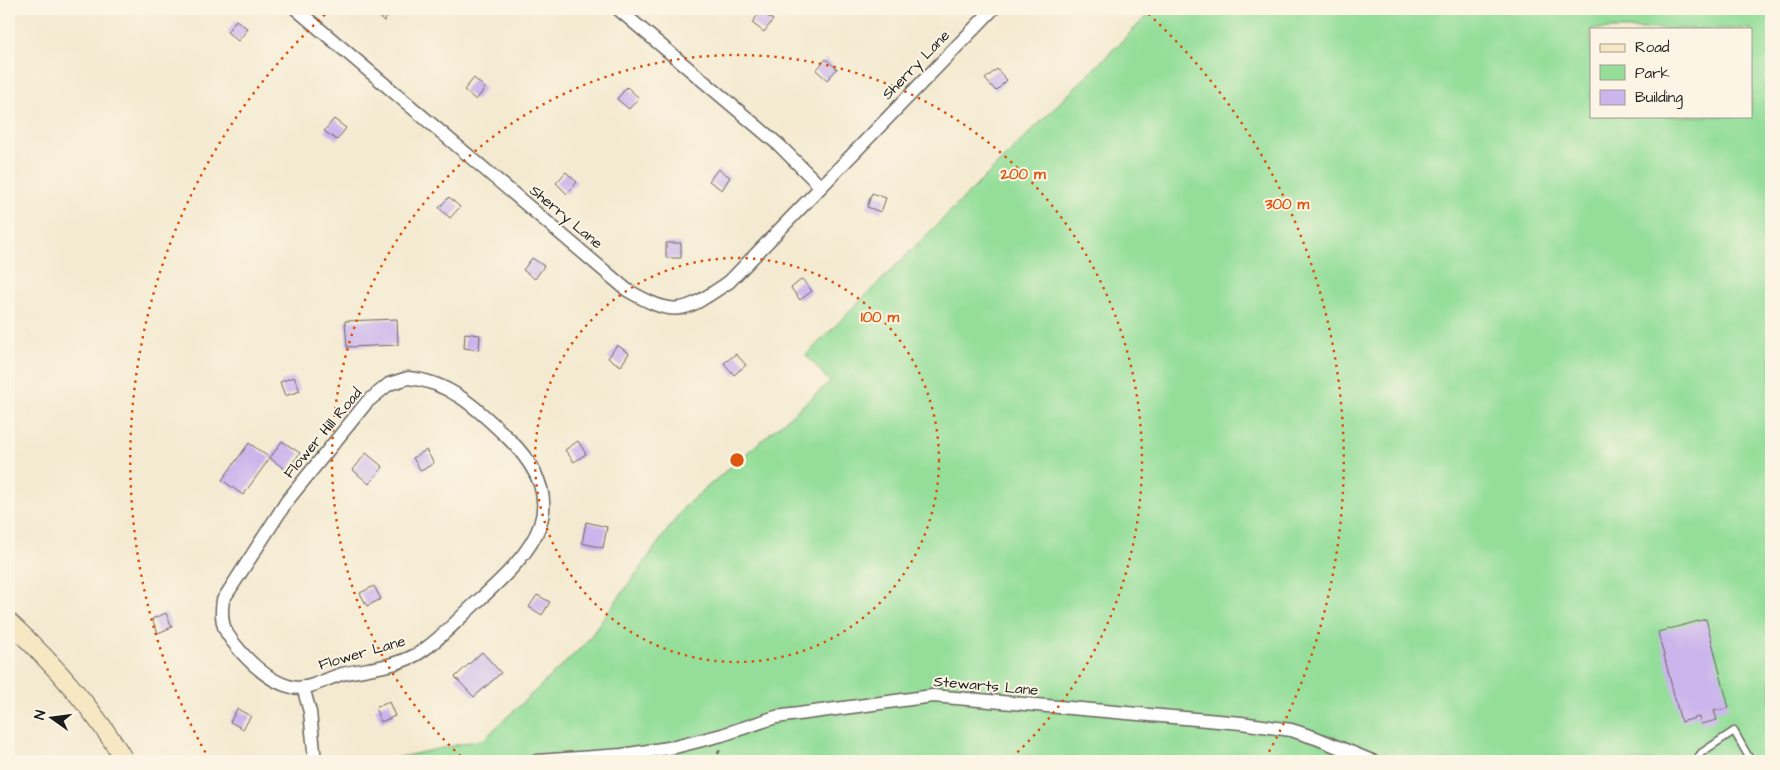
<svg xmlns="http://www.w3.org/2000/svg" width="1780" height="770" font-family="'Architects Daughter',sans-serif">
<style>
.green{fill:#94de9a;stroke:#587d5b;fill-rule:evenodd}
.building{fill:#cab5ec}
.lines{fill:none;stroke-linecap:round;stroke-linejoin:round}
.lane-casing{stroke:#68645b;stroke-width:9}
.street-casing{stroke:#68645b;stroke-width:15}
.secondary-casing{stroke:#68645b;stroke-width:20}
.path{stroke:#68645b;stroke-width:2.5;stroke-dasharray:4 4;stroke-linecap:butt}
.lane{stroke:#fff;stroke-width:6}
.street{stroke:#fff;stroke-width:12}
.secondary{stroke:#f7e8c3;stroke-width:18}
.ring{fill:none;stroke:#de560d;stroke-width:2.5;stroke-dasharray:2.5 5}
.labels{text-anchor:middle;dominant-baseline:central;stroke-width:4;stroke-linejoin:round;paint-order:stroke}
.street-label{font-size:15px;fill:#1c1c1c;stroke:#fcf5e5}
.centre{fill:#de560d;stroke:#fcf5e5;stroke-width:2.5}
.ring-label{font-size:15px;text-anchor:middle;font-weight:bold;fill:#de560d;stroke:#fcf5e5;stroke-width:4;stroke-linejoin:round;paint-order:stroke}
</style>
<rect width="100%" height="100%" fill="#fcf5e5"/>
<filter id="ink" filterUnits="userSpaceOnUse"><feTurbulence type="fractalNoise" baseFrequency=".02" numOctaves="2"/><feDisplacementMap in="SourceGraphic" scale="10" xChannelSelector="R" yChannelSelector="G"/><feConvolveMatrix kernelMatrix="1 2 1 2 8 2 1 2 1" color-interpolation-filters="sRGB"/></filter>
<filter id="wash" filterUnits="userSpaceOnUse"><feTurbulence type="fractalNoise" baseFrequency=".0096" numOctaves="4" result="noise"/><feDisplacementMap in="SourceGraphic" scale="20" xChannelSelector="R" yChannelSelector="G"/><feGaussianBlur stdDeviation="1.12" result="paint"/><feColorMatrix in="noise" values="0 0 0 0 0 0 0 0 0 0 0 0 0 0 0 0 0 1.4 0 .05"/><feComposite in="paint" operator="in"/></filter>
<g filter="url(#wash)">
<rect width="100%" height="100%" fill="#f4ead1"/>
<path class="green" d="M1154 9H1771V761H382L484 739 585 644 685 506 830 382 806 355ZM1591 29H1751V116H1591Z"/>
<g id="blocks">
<path class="building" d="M369 9H395L384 21Z
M761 11 773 20 764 32 752 23Z
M236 20 248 29 238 41 227 32Z
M826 59 837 69 827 80 816 70Z
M997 69 1007 80 996 91 985 79Z
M474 78 485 88 476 100 464 90Z
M627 87 639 98 629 109 617 99Z
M334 119 346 128 337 140 324 131Z
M718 169 730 177 722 190 709 181Z
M566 172 577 182 567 194 556 183Z
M872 193 886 198 881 212 867 207Z
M449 197 460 207 450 218 439 208Z
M666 243H681V258H666Z
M532 258 544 266 535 279 523 270Z
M802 279 812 291 800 300 791 288Z
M397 319 398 345 347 347 345 321Z
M465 333 480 335 479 350 464 348Z
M617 345 629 353 621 366 608 358Z
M736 354 746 365 734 375 724 363Z
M294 377 300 391 285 396 280 382Z
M282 441 300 453 287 471 270 458Z
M578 441 586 454 574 462 565 450Z
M249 443 270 458 243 495 222 480Z
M426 450 434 463 421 471 413 458Z
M366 453 383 467 369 484 353 470Z
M586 522 607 527 603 548 582 543Z
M374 586 381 599 367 606 360 593Z
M537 595 550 602 542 615 529 607Z
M166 613 172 627 158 633 152 619Z
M1706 619 1729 708 1714 711 1717 720 1701 724 1699 717 1681 722 1658 632Z
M482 652 501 673 474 697 455 677Z
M389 702 395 716 381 722 375 708Z
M237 709 251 716 243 729 230 722Z"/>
</g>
</g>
<g filter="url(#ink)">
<use href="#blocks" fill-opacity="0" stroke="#68645b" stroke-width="1"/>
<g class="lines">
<defs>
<path id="lane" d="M1696 761 1701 753 1734 731 1751 761"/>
<path id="street" d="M296 9 627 290C677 319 684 312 729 282L993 9
M618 9 779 145 821 187
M408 378C450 381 480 411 509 439 576 506 534 550 478 601 459 618 440 640 419 653 396 667 368 668 342 674 327 678 308 691 292 687 273 683 255 667 243 654 226 635 219 626 223 600L287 501 367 402 389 384Z
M303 687 310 712 315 761
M537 761 622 755 675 747 722 735 776 717 933 696 1241 723 1291 730 1316 738 1372 761"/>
<path id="secondary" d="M9 622C53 663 94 709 125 761"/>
</defs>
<use href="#lane" class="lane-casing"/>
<use href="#street" class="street-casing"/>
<use href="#secondary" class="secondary-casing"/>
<path class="path" d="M714 761 721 748"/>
<use href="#lane" class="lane"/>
<use href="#street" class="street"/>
<use href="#secondary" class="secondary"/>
</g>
</g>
<g class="ring">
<circle cx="737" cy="460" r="202"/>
<path d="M466 761A405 405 0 1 1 1008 761"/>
<path d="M209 759A607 607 0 0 1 331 9M1143 9A607 607 0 0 1 1265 759"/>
</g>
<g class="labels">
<g class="street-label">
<text transform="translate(916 65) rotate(-46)">Sherry Lane</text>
<text transform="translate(566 217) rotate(40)">Sherry Lane</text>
<text transform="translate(323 433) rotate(-50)">Flower Hill Road</text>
<text transform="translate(362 653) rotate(-16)">Flower Lane</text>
<text transform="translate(986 686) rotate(5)">Stewarts Lane</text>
</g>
</g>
<circle cx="737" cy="460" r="8" class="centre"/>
<g class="ring-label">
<text x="1023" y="179">200 m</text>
<text x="1287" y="209">300 m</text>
<text x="880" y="322">100 m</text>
</g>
<rect width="1780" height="770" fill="none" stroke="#fcf5e5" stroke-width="30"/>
<rect x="1590" y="28" width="162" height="90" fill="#fcf5e5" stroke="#a29e95"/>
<rect x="1600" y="44" width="25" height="8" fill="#f7e8c3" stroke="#a29e95"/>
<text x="1635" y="52" font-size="15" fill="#1c1c1c">Road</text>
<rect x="1600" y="65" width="25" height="15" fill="#94de9a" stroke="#a29e95"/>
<text x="1635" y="78" font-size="15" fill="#1c1c1c">Park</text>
<rect x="1600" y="90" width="25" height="15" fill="#cab5ec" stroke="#a29e95"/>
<text x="1635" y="102" font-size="15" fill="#1c1c1c">Building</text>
<g transform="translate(52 718) rotate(284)" stroke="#fcf5e5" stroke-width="4" paint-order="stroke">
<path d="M0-4L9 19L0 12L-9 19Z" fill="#1c1c1c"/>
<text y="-8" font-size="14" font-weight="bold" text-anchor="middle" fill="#1c1c1c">N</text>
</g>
</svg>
